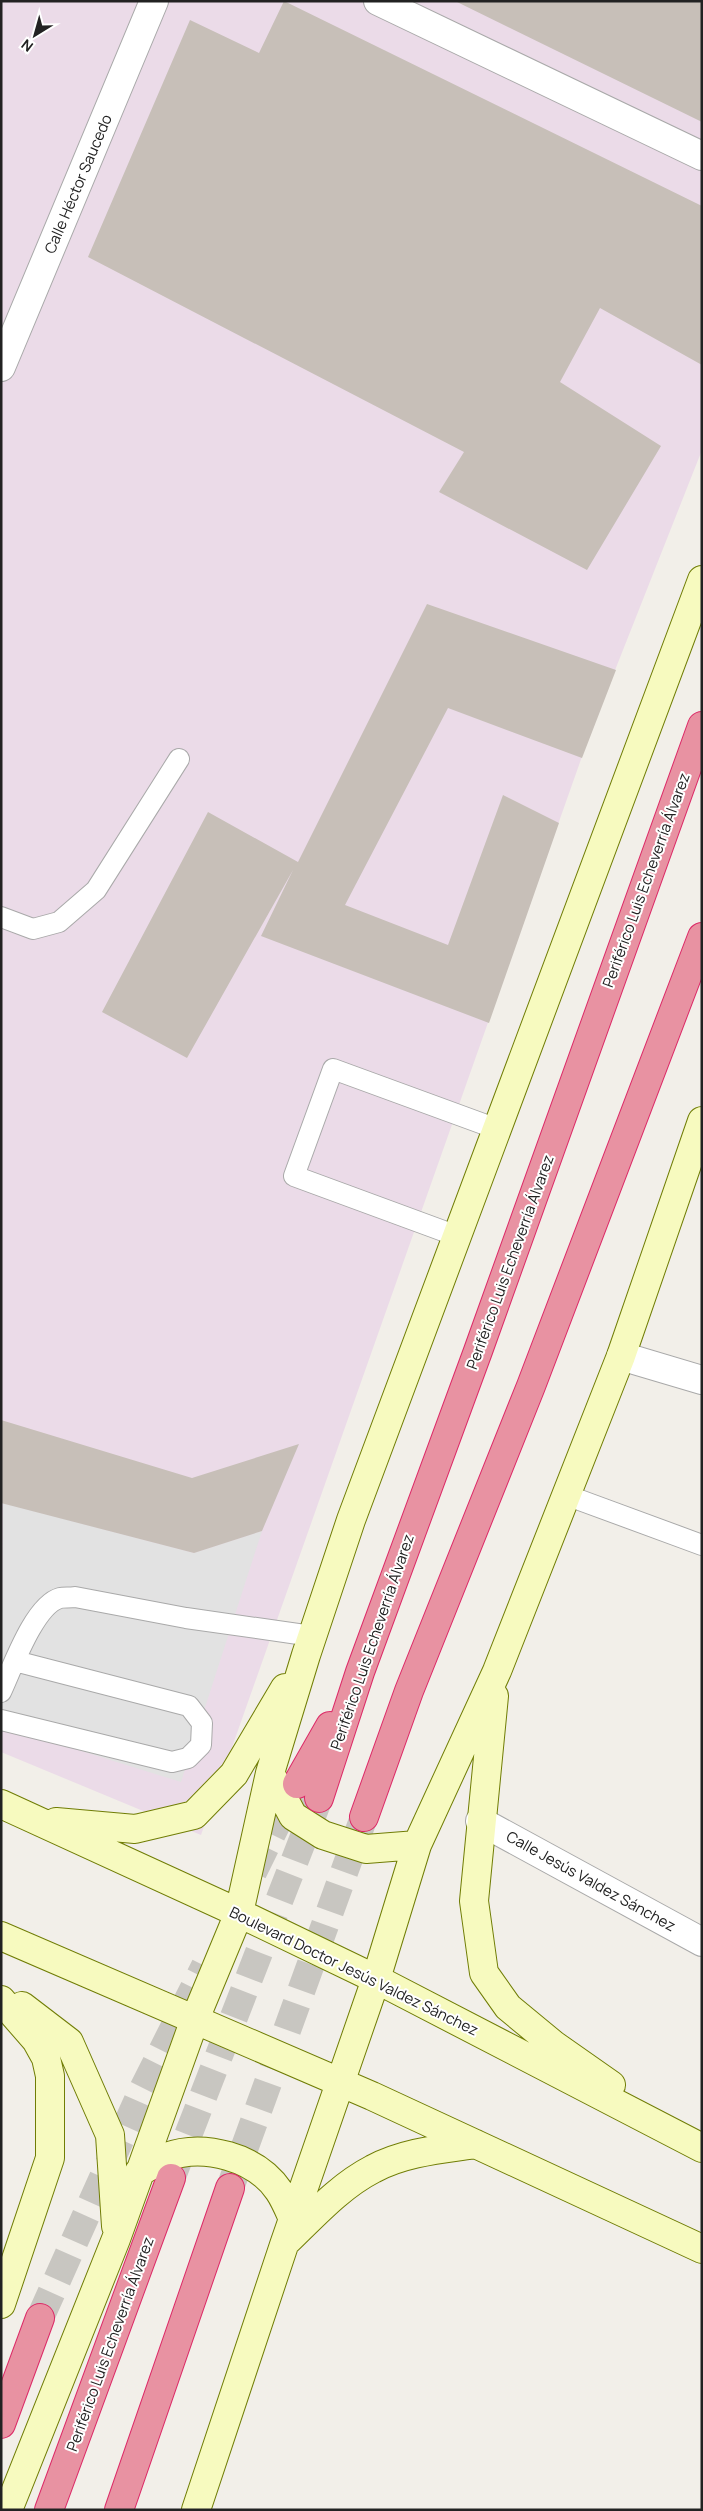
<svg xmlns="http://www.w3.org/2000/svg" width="703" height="2511" font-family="Manrope,sans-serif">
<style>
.industrial{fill:#ebdbe8}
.parking{fill:#e2e2e2}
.building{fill:#c7bfb8}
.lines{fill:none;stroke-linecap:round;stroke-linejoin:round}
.highway-tunnel{stroke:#c8c6c1;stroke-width:28;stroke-dasharray:28 14;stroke-linecap:butt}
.lane-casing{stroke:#a9a9a9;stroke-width:22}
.street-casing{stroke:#a9a9a9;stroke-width:30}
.secondary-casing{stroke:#707d05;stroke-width:30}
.highway-casing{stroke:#dc2a67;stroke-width:30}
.lane{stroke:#fff;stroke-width:20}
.street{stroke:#fff;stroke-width:28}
.secondary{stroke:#f7fabf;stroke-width:28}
.highway{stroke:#e892a2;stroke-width:28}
.labels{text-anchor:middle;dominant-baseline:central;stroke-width:4;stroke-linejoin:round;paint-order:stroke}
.street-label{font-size:15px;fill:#222;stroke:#fff}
</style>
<rect width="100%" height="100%" fill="#f2efe9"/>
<path class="industrial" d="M1 1H702V450L591 731 201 1835 1 1752Z"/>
<path class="parking" d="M3 1503 194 1553 262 1531 181 1782 1 1726Z"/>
<path class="building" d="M284 1 702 206V365L600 308 560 382 661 446 587 570 439 492 464 452 88 257 190 20 259 53Z
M455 1H702V122Z
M427 604 616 670 582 758 448 708 345 905 448 945 503 795 559 823 489 1023 261 936 293 870 187 1058 102 1012 208 812 298 862Z
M1 1420 192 1478 299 1444 262 1531 194 1553 1 1503Z"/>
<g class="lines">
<path class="highway-tunnel" d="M253 1872 296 1785
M173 2174 319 1798
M230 2188 364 1817
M40 2318 141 2093 205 1966"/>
<defs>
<path id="lane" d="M1 917 33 929 59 922 96 890 179 759
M457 1236 294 1176 333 1069 497 1129
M566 1495 702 1545
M1 1692C12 1669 34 1605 60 1598 64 1597 70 1598 75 1597L186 1618 312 1636
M1 1720 172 1762 188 1758 201 1745 202 1723 189 1706 15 1661"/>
<path id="street" d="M378 1 702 156
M1 367 154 1
M621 1356 702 1380
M480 1821 702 1942"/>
<path id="secondary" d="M494 1696 474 1901 484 1973 508 2007 554 2045 611 2085
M270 1773 293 1816 323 1835 366 1849 417 1845
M1 1804 239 1913 376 1979 702 2148
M56 1822 135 1829 194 1815 234 1774 285 1688
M1 1936 372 2096 702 2249
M1 2000 36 2040 46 2058 50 2076V2158L1 2304
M22 2006 69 2042 110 2135 116 2226
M139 2172C148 2168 157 2161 166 2157 204 2143 256 2157 279 2191 285 2200 289 2210 293 2219
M288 2240C314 2215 340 2186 373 2169 404 2152 442 2149 476 2144
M8 2510 116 2239 195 2019 239 1913 270 1773 306 1655 351 1520 702 580
M196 2510 284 2245 376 1979 417 1845 497 1671 621 1356 702 1121"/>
<path id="highway" d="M297 1784 330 1726
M319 1798 360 1672 478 1351 702 726
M364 1817 409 1691 531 1386 702 937
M1 2424 40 2318
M49 2510 171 2178
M119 2510 230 2188"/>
</defs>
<use href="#lane" class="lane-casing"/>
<use href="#street" class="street-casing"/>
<use href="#secondary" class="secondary-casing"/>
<use href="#highway" class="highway-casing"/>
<use href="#lane" class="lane"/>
<use href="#street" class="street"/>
<use href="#secondary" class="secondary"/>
<use href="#highway" class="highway"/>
</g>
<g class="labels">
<g class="street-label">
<text transform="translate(78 184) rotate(-67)">Calle Héctor Saucedo</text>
<text transform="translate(646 880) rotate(-70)">Periférico Luis Echeverría Álvarez</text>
<text transform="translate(510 1262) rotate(-70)">Periférico Luis Echeverría Álvarez</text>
<text transform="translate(372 1642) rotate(-71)">Periférico Luis Echeverría Álvarez</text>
<text transform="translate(591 1881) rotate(29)">Calle Jesús Valdez Sánchez</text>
<text transform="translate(354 1971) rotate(26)">Boulevard Doctor Jesús Valdez Sánchez</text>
<text transform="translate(110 2344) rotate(-70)">Periférico Luis Echeverría Álvarez</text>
</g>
</g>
<rect width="703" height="2511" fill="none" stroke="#222222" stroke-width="5"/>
<g transform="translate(35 35) rotate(217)" stroke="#ffffff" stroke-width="4" paint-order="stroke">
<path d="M0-4L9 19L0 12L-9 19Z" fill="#222222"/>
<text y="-8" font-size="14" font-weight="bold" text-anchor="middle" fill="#222222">N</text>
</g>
</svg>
